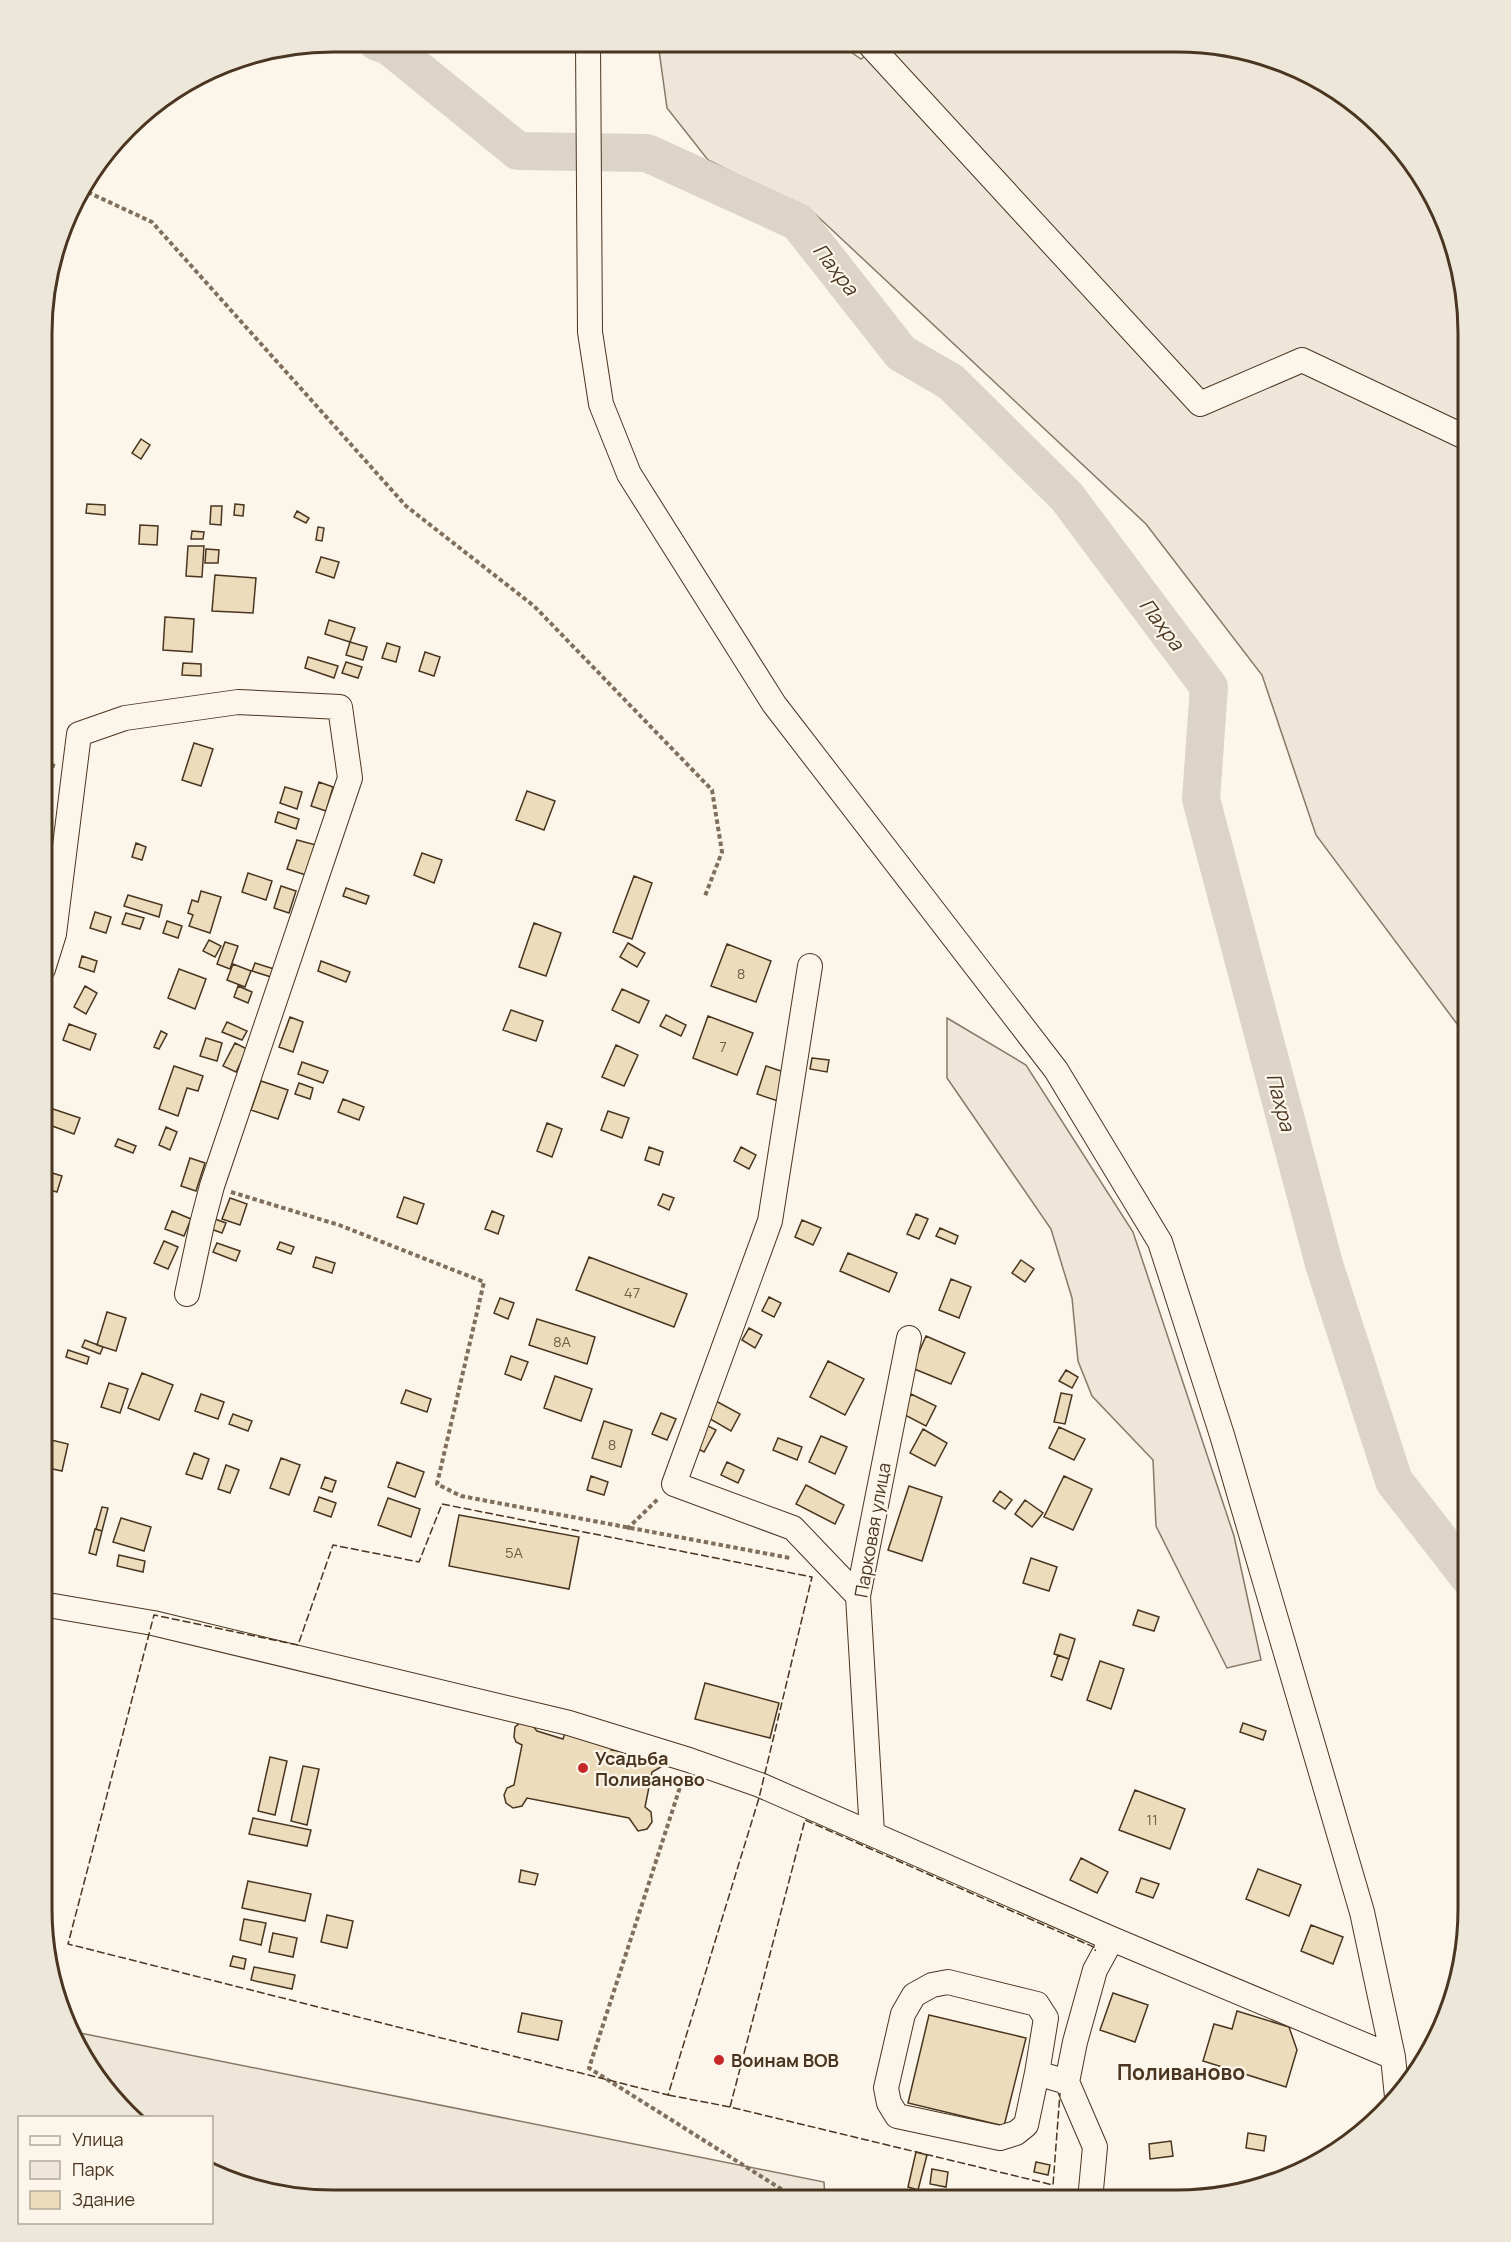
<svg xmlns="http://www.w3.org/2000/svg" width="1511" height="2242" font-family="Manrope,sans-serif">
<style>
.green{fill:#ede6d9;stroke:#887966;stroke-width:1.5}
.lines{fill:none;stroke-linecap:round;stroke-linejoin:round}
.river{stroke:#dcd4c6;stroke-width:38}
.building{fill:#ecdcbc;stroke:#4a3520;stroke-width:1.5}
.minor-casing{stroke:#4a3520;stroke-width:26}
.path{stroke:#7f6f5c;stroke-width:4;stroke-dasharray:4.5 3;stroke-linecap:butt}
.minor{stroke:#fbf6e9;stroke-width:24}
.fence{stroke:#4a3520;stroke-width:1.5;stroke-dasharray:8 3;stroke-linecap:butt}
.poi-dot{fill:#c62828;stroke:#fbf6e9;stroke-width:2}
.labels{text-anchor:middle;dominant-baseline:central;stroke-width:4.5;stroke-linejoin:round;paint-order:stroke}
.number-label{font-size:15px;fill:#725f47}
.street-label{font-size:18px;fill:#4a3520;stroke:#fbf6e9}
.poi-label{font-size:18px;font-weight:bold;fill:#4a3520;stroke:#fbf6e9;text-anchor:start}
.water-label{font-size:20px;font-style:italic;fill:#4a3520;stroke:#fbf6e9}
.quarter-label{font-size:21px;font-weight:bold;fill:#4a3520;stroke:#fbf6e9}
.rim{fill:none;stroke:#4a3520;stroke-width:3}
</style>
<rect width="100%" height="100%" fill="#fbf6e9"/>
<path class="green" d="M658 43H838L861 59 879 44 1216 45 1289 64 1355 102 1409 156 1447 222 1469 334V1040L1316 835 1262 675 1146 524 814 213 708 160 667 108Z
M947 1018 1026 1065 1133 1232 1234 1536 1261 1660 1227 1668 1156 1526 1153 1460 1092 1396 1078 1361 1072 1298 1051 1229 947 1078Z
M70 2031 824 2182 825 2199 296 2198 222 2178 212 2172V2118L134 2117 102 2086Z"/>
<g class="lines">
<path class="river" d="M377 42 389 46 518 151 647 153 798 222 901 353 951 382 1067 497 1209 687 1201 799 1324 1264 1394 1481 1468 1576"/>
</g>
<path class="building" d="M141 439 150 445 141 459 132 453Z
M87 504 105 505V515L86 513Z
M235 504 244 505 243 516 234 515Z
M211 506H222L221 525 210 524Z
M297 511 309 518 306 523 294 517Z
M140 525 158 526 157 545 139 544Z
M318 527 324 528 322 541 316 540Z
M192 531 204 532 203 539H191Z
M188 546H204L202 577 186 576Z
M206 549 219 550 218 563H205Z
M321 557 339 562 334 578 316 572Z
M44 561H48L47 580 44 579Z
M215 575 256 578 253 613 212 611Z
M165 617 194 619 192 652 163 650Z
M329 620 355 628 350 642 325 634Z
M350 642 367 647 363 660 346 655Z
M387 643 400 647 396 662 382 658Z
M425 652 440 657 434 676 419 671Z
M308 657 338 666 334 678 305 668Z
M346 662 362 667 358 678 342 673Z
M183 663 201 664V676L182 675Z
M194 743 213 749 201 786 182 780Z
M319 782 333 787 326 811 311 806Z
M285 787 302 792 297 809 280 803Z
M527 791 555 801 544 830 516 820Z
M278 812 299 819 296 829 275 822Z
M297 840 316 845 306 875 287 869Z
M136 843 146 847 142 860 132 857Z
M422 853 442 860 434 883 414 875Z
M248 873 272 881 266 900 242 892Z
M634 876 652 883 632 939 613 932Z
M281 886 296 891 289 913 274 908Z
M346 888 369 896 366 904 343 896Z
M201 891 221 897 210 933 189 926 193 915 188 913 192 900 198 902Z
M128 895 162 905 159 917 124 906Z
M95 912 111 917 106 933 90 928Z
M126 913 144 918 140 929 122 924Z
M167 921 182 926 178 938 163 933Z
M534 923 561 933 546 976 519 967Z
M209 940 221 946 215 957 203 951Z
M225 942 238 946 230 969 217 964Z
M628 943 645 953 637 967 620 957Z
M727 944 771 961 756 1002 711 986Z
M82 956 97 961 94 972 79 967Z
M321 961 350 972 346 982 318 971Z
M255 963 274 969 271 977 252 971Z
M233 964 251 971 245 987 227 980Z
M179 969 206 979 195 1009 168 998Z
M85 986 97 993 86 1014 74 1007Z
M238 986 252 992 248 1003 234 997Z
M622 989 649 1001 639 1023 612 1010Z
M511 1010 543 1021 536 1041 503 1030Z
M666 1015 686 1025 681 1036 660 1026Z
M708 1016 753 1033 737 1075 693 1058Z
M290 1017 303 1022 293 1052 279 1047Z
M227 1022 247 1031 242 1040 222 1032Z
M69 1024 96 1034 90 1050 63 1040Z
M161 1031 167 1034 159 1049 154 1047Z
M206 1038 222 1043 217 1061 200 1056Z
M235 1043 247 1049 236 1072 223 1066Z
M616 1045 638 1055 624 1086 602 1077Z
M812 1058 829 1060 827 1072 810 1069Z
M302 1062 328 1071 323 1083 298 1074Z
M174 1066 203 1076 198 1091 187 1088 178 1116 159 1109Z
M766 1066 787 1073 778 1101 757 1094Z
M261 1081 288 1090 278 1119 251 1110Z
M299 1083 313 1088 310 1099 295 1094Z
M343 1099 364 1107 359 1120 338 1112Z
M50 1108 80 1118 74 1134 44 1123Z
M608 1111 629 1118 622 1138 601 1130Z
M547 1123 562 1129 552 1157 537 1151Z
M166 1127 177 1132 170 1150 159 1145Z
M118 1139 136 1146 133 1153 115 1146Z
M649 1147 663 1152 659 1165 645 1160Z
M741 1147 756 1155 749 1169 734 1161Z
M190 1158 205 1163 196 1191 181 1186Z
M43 1170 62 1176 57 1192 43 1188Z
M663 1194 674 1198 669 1210 658 1205Z
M404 1197 424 1204 417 1224 397 1217Z
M230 1198 247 1204 240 1225 222 1219Z
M172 1211 191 1219 184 1236 165 1229Z
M492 1211 504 1216 498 1234 485 1229Z
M916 1214 928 1219 919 1239 907 1234Z
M215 1219 226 1223 222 1233 211 1229Z
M802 1220 821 1228 813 1245 795 1237Z
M940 1228 958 1236 955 1244 936 1236Z
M164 1241 178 1247 168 1269 154 1263Z
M280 1242 294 1247 291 1254 277 1249Z
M217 1243 240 1251 236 1261 213 1252Z
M848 1253 897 1273 889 1292 840 1271Z
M316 1257 335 1263 332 1273 313 1267Z
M589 1257 687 1294 674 1327 576 1290Z
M1021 1260 1034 1269 1025 1282 1012 1273Z
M951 1279 971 1287 959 1318 939 1310Z
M769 1297 781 1303 774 1317 762 1311Z
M500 1298 514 1303 508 1319 494 1313Z
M107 1312 126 1318 116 1351 97 1345Z
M537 1319 595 1337 587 1364 529 1345Z
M749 1328 762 1335 755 1348 742 1340Z
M926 1336 965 1353 951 1384 912 1368Z
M85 1340 103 1347 100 1354 82 1347Z
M68 1350 89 1357 87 1364 66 1357Z
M511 1356 528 1362 521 1380 505 1374Z
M828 1361 864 1379 845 1415 810 1397Z
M1066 1370 1078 1377 1072 1388 1059 1381Z
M142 1373 173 1385 159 1420 128 1408Z
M555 1376 592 1389 581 1421 544 1408Z
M109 1383 128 1389 120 1413 101 1407Z
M406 1390 431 1399 427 1412 401 1403Z
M1061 1393 1072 1395 1065 1424 1054 1422Z
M201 1394 224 1402 218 1419 195 1411Z
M911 1394 936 1406 926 1426 901 1413Z
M714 1400 740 1414 731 1431 705 1416Z
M661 1413 676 1419 667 1440 652 1434Z
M233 1414 252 1421 248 1431 229 1424Z
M604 1421 632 1430 621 1467 592 1458Z
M704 1424 716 1430 704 1452 693 1446Z
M1059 1427 1085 1439 1074 1460 1049 1448Z
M923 1429 947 1443 935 1466 910 1453Z
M821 1436 847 1447 835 1474 809 1462Z
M43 1438 68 1444 62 1471 43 1467Z
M778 1438 802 1447 797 1460 773 1450Z
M194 1453 209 1459 202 1479 186 1474Z
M281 1458 300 1465 289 1495 270 1488Z
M397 1462 424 1472 415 1497 388 1487Z
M727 1462 744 1470 738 1483 721 1475Z
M226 1465 239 1470 230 1493 218 1489Z
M591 1476 608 1482 604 1495 587 1490Z
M1064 1476 1092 1489 1073 1530 1044 1517Z
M325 1477 336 1481 332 1492 321 1488Z
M806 1485 844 1505 835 1524 796 1504Z
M909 1486 942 1497 922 1561 888 1550Z
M1000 1491 1012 1500 1005 1509 993 1501Z
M319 1497 336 1503 331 1517 314 1511Z
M388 1498 420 1509 411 1537 378 1525Z
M1025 1500 1043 1513 1032 1527 1015 1514Z
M102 1507 108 1508 102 1531 96 1529Z
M459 1515 579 1537 569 1589 449 1566Z
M121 1518 151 1527 144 1551 113 1542Z
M95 1529 102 1531 96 1555 89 1553Z
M119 1555 145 1561 143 1572 117 1566Z
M1031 1558 1057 1567 1049 1591 1023 1583Z
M1138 1610 1159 1617 1154 1631 1133 1625Z
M1060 1634 1075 1639 1069 1659 1054 1654Z
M1058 1655 1069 1659 1062 1680 1051 1676Z
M1100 1661 1124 1669 1111 1709 1087 1700Z
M705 1683 779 1703 770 1738 695 1719Z
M521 1722 531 1724 537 1731 563 1739 566 1730 613 1738 611 1750 662 1758 661 1767 652 1772 645 1807 651 1812 652 1822 647 1829 638 1831 629 1818 527 1798 522 1806 513 1808 506 1803 504 1795 507 1788 514 1785 522 1745 516 1742 514 1737 515 1727Z
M1243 1723 1266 1731 1263 1740 1240 1732Z
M270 1757 287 1761 275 1815 258 1811Z
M303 1766 319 1769 307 1825 291 1821Z
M1135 1790 1185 1809 1170 1849 1119 1830Z
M253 1818 311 1830 307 1846 249 1834Z
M1081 1858 1108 1872 1097 1893 1070 1880Z
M1258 1869 1301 1885 1289 1916 1246 1899Z
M521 1870 538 1874 535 1885 519 1882Z
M1141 1878 1159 1884 1153 1898 1136 1892Z
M248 1881 311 1894 305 1921 242 1908Z
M327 1915 353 1921 347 1948 321 1942Z
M244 1919 266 1923 261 1945 240 1940Z
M1311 1925 1343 1937 1333 1964 1301 1951Z
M273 1933 297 1938 293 1957 269 1952Z
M233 1956 246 1959 244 1969 230 1966Z
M254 1967 295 1975 292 1989 251 1980Z
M1113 1993 1148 2005 1135 2042 1100 2030Z
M1237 2011 1289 2027 1297 2050 1286 2087 1203 2061 1214 2024 1232 2029Z
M522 2013 562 2021 558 2040 518 2032Z
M929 2015 1026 2038 1004 2126 908 2103Z
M1248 2133 1266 2136 1264 2151 1246 2148Z
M1171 2141 1173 2156 1150 2159 1149 2144Z
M916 2152 927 2155 918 2190 908 2187Z
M1036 2162 1050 2165 1048 2175 1034 2172Z
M932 2169 948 2172 946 2187 930 2184Z"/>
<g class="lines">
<defs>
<path id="minor" d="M588 43 590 332 601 404 629 474 774 704 1056 1070 1160 1242 1222 1435 1362 1912 1393 2057 1397 2097
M869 44 1200 404 1302 360 1469 439
M810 966 770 1221 674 1484 793 1528 858 1596
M43 969 54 934 79 734 125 718 238 702 340 707 350 778 212 1186 202 1224 187 1294
M42 1604 153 1623 569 1723 689 1760 760 1785 1112 1939 1393 2057
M872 1833 858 1596 909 1338
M1037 2073 1026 2125 1016 2133 1000 2138 897 2116 889 2103 886 2088 903 2014 914 1995 932 1985 948 1982 1037 2004 1046 2018 1037 2073 1067 2082 1075 2042 1095 1970 1112 1939
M1067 2082 1095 2147 1090 2200"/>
</defs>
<use href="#minor" class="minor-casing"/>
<path class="path" d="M81 189 152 222 406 506 534 606 712 790 722 852 705 896
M44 763 55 766
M231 1192 339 1225 484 1282 437 1484 461 1496 790 1558
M627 1529 658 1499
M682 1781 589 2068 797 2199"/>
<use href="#minor" class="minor"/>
<path class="fence" d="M442 1504 812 1577 759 1798 668 2095 68 1944 154 1615 298 1645 333 1545 419 1562Z
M668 2095 730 2107 1053 2185 1060 2093
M730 2107 805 1820 1096 1948 1095 1951"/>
</g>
<g class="poi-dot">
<circle cx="583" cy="1768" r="6"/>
<circle cx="719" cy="2060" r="6"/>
</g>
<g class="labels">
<g class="number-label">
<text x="741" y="973">8</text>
<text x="723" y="1046">7</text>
<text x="632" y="1292">47</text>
<text x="562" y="1341">8А</text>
<text x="612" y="1444">8</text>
<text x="514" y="1552">5А</text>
<text x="1152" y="1819">11</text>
</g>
<g class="street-label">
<text transform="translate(872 1530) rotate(-80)">Парковая улица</text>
</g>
<g class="poi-label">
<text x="595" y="1758">Усадьба<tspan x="595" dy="21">Поливаново</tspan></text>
<text x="731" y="2060">Воинам ВОВ</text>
</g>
<g class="water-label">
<text transform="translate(836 269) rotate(52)">Пахра</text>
<text transform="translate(1162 624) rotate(53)">Пахра</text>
<text transform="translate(1281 1102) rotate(75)">Пахра</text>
</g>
<g class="quarter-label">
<text x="1181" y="2072">Поливаново</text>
</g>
</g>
<path d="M0 0H1511V2242H0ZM333 52H1177A281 281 0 0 1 1458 333V1909A281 281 0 0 1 1177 2190H333A281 281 0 0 1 52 1909V333A281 281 0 0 1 333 52Z" fill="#ede7d9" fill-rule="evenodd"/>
<path class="rim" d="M333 52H1177A281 281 0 0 1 1458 333V1909A281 281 0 0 1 1177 2190H333A281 281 0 0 1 52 1909V333A281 281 0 0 1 333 52Z"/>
<rect x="18" y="2116" width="195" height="108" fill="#fbf6e9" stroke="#b4a999" stroke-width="1.5"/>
<rect x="30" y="2136" width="30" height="9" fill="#fbf6e9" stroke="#b4a999" stroke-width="1.5"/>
<text x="72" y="2146" font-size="18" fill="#4a3520">Улица</text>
<rect x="30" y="2161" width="30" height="18" fill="#ede6d9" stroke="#b4a999" stroke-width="1.5"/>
<text x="72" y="2176" font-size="18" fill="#4a3520">Парк</text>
<rect x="30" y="2191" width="30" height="18" fill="#ecdcbc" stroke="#b4a999" stroke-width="1.5"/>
<text x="72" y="2206" font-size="18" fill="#4a3520">Здание</text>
</svg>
